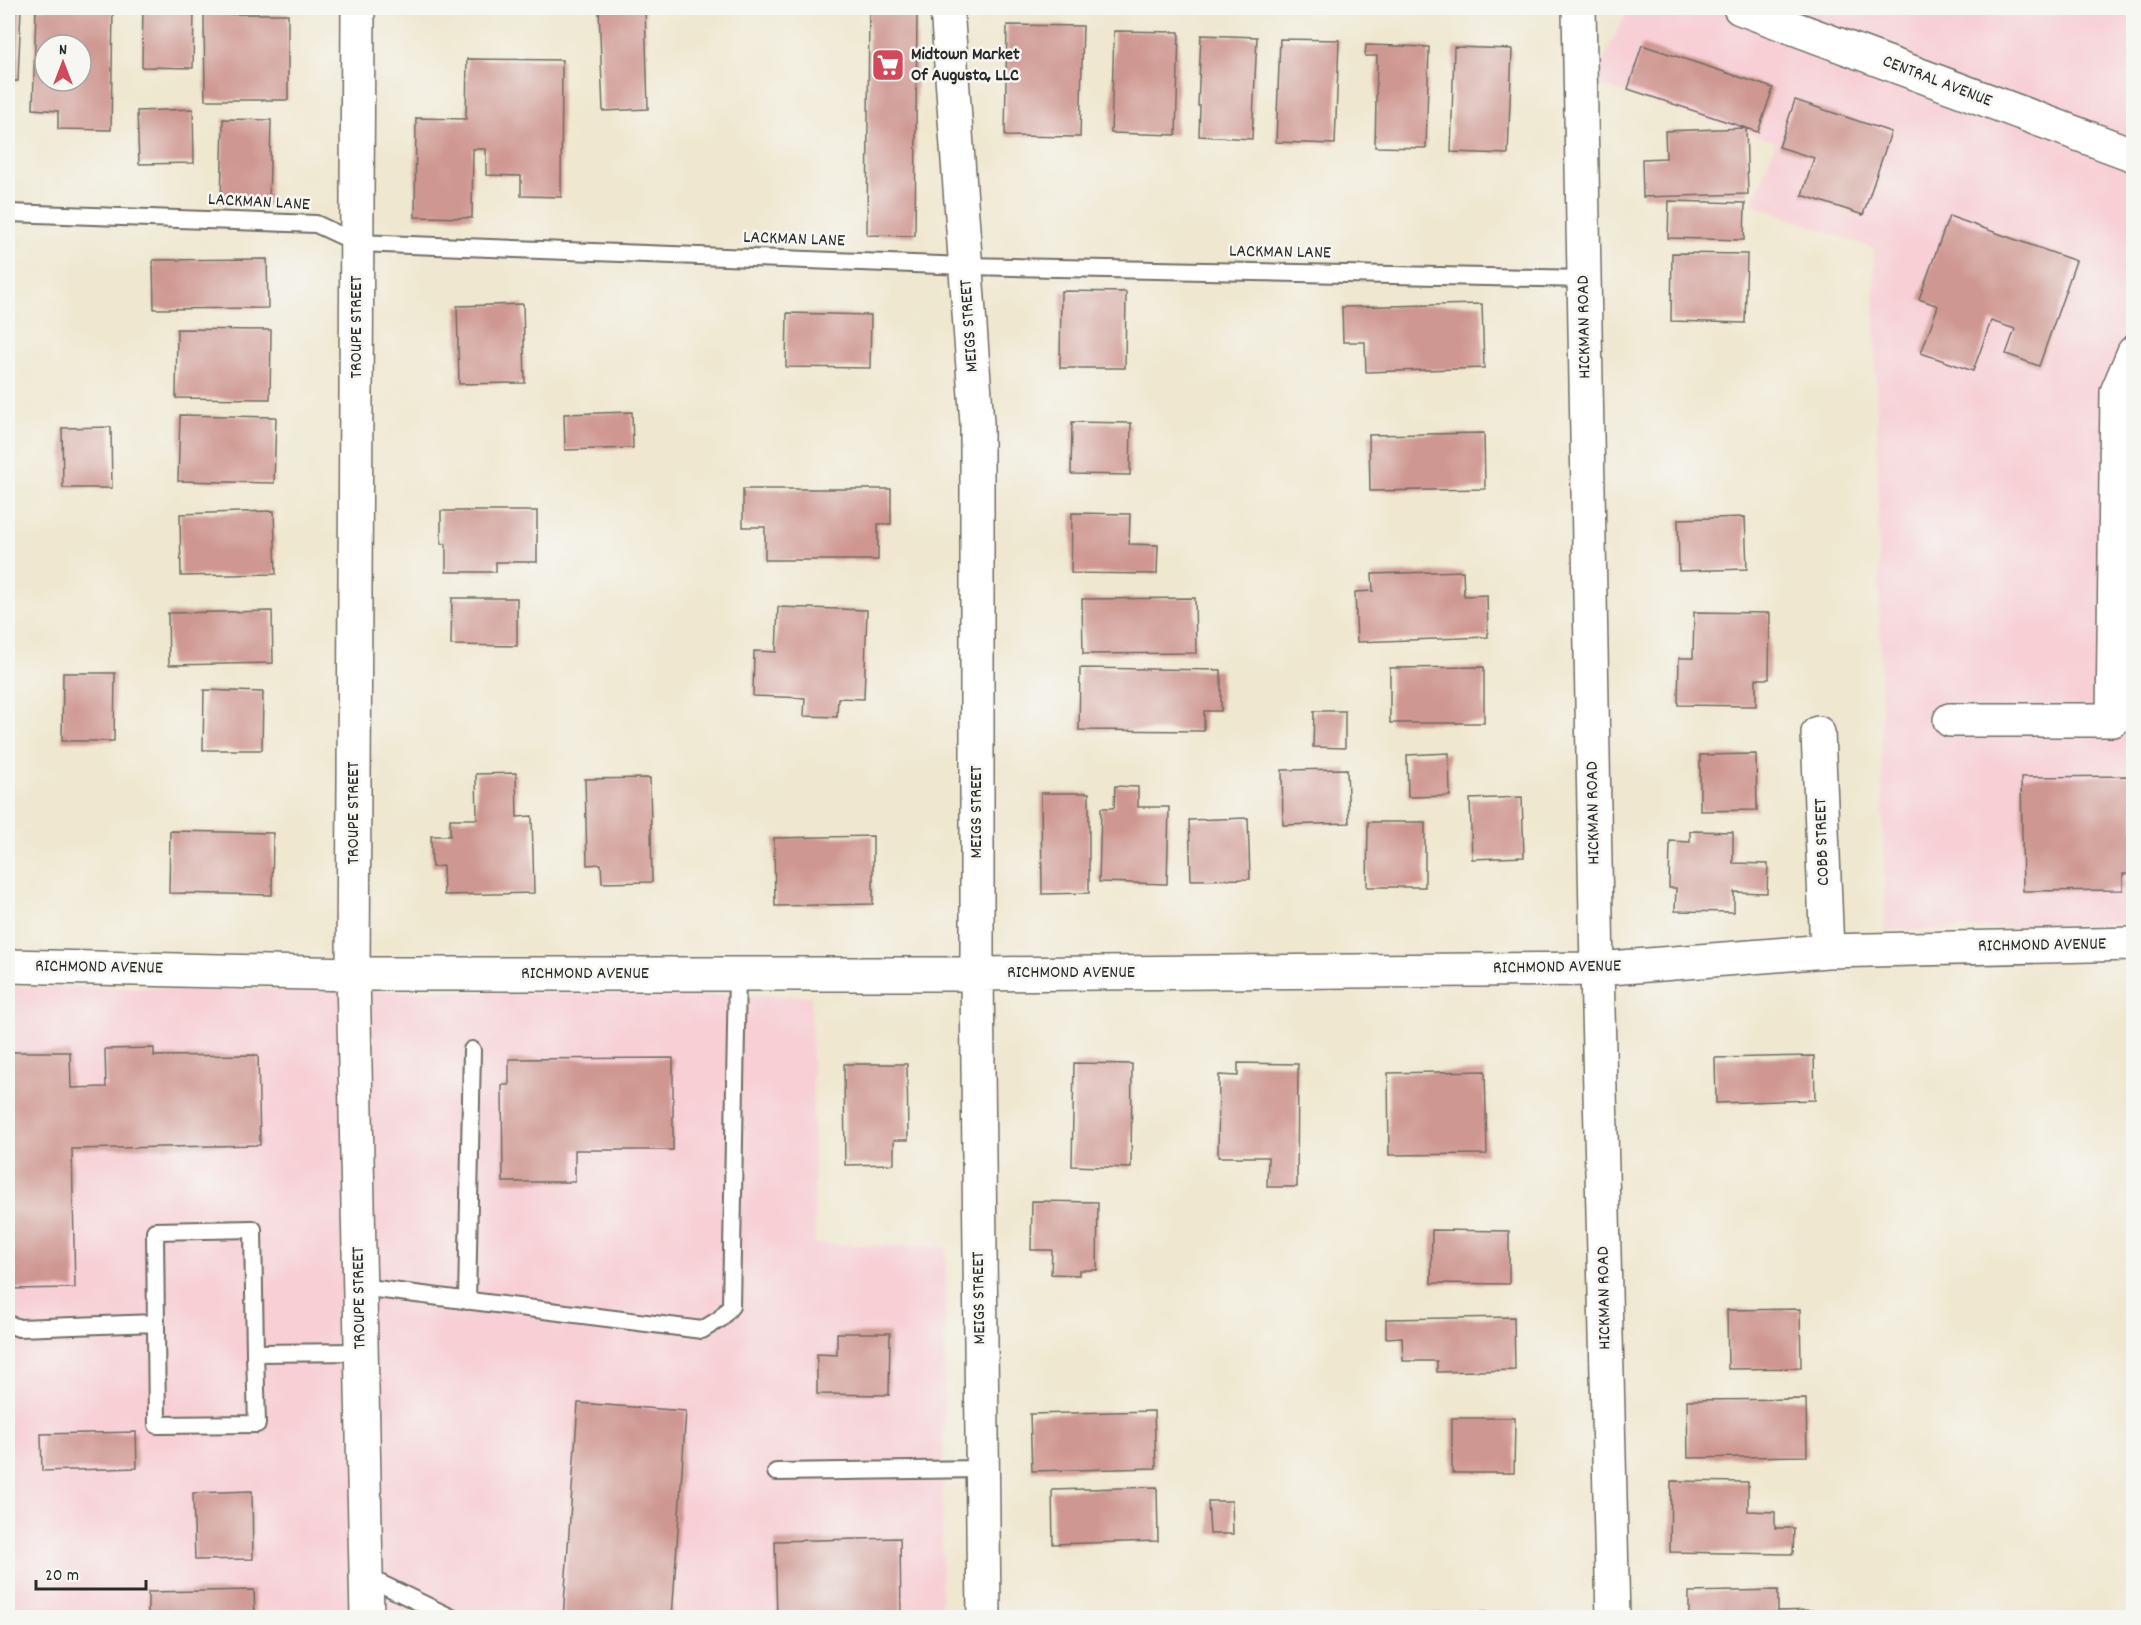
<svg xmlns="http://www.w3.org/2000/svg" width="2141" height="1625" font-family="Dekko,sans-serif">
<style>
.built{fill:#f7cfd5}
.building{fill:#cf9791;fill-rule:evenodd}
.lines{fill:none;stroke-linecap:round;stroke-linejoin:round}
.lane-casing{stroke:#706d64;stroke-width:20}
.street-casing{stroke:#706d64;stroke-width:36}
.secondary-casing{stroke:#706d64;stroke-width:36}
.lane{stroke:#fff;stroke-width:16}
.street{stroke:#fff;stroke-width:33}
.secondary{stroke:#fff;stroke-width:33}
.labels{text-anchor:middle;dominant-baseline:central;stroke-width:5;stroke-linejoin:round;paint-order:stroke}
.poi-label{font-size:18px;font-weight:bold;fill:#2b2b2b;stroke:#f6f6f2;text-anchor:start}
.street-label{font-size:18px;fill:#2b2b2b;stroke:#f6f6f2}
</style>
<rect width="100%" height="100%" fill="#f6f6f2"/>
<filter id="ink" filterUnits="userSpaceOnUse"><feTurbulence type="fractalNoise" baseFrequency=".0167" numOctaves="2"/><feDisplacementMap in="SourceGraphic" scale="12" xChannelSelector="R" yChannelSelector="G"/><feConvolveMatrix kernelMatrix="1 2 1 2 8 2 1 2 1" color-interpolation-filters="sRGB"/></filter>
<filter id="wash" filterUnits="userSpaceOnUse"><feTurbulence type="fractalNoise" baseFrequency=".008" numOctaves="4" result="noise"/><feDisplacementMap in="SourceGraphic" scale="24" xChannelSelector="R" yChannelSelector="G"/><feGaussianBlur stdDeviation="1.35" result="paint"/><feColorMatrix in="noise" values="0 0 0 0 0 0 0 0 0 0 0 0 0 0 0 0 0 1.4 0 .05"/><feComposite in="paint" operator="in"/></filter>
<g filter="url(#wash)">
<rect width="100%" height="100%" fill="#efe7cf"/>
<path class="built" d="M1628 8H2133V924L1885 931 1874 249 1752 204 1776 142 1593 83Z
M8 986 811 996 815 1244 946 1247 941 1617 8 1618Z"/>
<g id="blocks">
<path class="building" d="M8 8H21L18 81H8Z
M36 8H113L111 130 58 129V111L33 109ZM45 45H81V81H45Z
M143 8H194L193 68 142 67Z
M645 8 648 109 603 111 599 9Z
M869 8H917L915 236 867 235Z
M204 14H288V100H205Z
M1007 25 1083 26 1080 137 1005 136Z
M1114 31 1179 32 1176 135 1111 133Z
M1201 35 1257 37 1252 139 1199 136 1200 106H1198Z
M1280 39 1339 40 1335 144 1276 142Z
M1366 45 1429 47 1426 148 1375 147 1377 56H1365Z
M1642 45 1773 88 1758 132 1628 89Z
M1454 47 1512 49 1508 154 1451 152Z
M467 59 562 60 561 197 521 196V176L486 175V149H473L472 218 415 217 416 118 466 119Z
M1795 100 1891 132 1863 215 1802 195 1814 158 1779 147Z
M193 109 194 163 139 164 137 111Z
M223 119 271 120 269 205 221 204Z
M1746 128 1748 194 1643 197 1642 159 1666 158 1665 131Z
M1669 201 1745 203 1744 240 1668 238Z
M1949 216 2076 261 2039 366 2006 354 2015 329 1991 321 1973 371 1921 353 1938 306 1919 299Z
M1672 253 1747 254 1745 323 1671 321Z
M267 259 268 308 154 309 153 260Z
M1061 291 1126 292 1125 368H1060Z
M523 304 525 383 459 384 457 306Z
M1482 304 1484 368 1366 372 1365 342H1343L1342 307Z
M787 313 871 315 870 368 786 367Z
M177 329 271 330 270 399 176 398Z
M632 412 633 448 565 450 564 414Z
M180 415 276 417 274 483 178 481Z
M1072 422 1131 423 1130 475 1071 474Z
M111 427 112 488H63L62 428Z
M1484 433 1485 489 1370 491 1369 435Z
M743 489H891V524H878V560H765V527H743Z
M274 511 276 574 181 576 180 514Z
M441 511H537V562H496V572H446V544H441Z
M1072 513 1130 514 1129 544 1158 545 1157 574 1071 573Z
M1745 517 1747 569 1679 571 1678 519Z
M1463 571 1464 596 1487 595 1488 637 1357 642 1355 592 1373 591 1372 574Z
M452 598H517V646L451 645Z
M1195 598 1196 653 1083 654 1082 599Z
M778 607 867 610 864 699 838 698 837 717 804 716 805 698 753 696 754 651 776 652Z
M272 611 273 663 169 665 168 613Z
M1694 612 1770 613 1769 679H1756V706L1678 705 1679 658H1693Z
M1484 667V723H1390V668Z
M1080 668 1221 670V711H1204V731L1079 730Z
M63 673H115L114 741H62Z
M204 690 263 692 262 750H203Z
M1314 711H1345V748L1313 747Z
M1449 753 1450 796 1408 797 1407 755Z
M1756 754 1757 810 1700 811V755Z
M8 767H11V805H8Z
M1347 769 1349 823 1283 825 1282 770Z
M516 773 517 817 532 816 534 893 444 895 443 866 432 867 431 836H450V819H477L476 774Z
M2134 776V874H2123V890L2023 891 2021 777Z
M650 778 652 882 602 883 601 864 587 865 585 779Z
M1115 786 1138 787V807H1169L1167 884 1099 882 1101 808H1114Z
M1041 793H1089V893L1042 894Z
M1522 797 1524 857 1472 859 1470 799Z
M1248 818 1250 879 1191 880 1189 820Z
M1368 822H1425V887H1367Z
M170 831 273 833 272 895 169 893Z
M1690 831 1733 832V863L1768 864 1767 893 1734 892V912L1675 911 1676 888H1669L1670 841 1690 842Z
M873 836V904L775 906 774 838Z
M154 1048V1056L258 1055 260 1145 72 1149 75 1288 8 1289V1052H70L71 1088 106 1087 105 1049Z
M1814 1056 1815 1100 1716 1103 1715 1058Z
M673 1058V1150H575V1182H503L502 1085H509V1059Z
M1074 1063 1132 1064 1131 1168 1072 1166Z
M1238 1063 1298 1064 1297 1187H1267L1268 1157H1218L1219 1075 1238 1076Z
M844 1064H907L908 1140H894V1164L845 1165Z
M1485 1071 1487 1154 1389 1155 1388 1073Z
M1032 1201 1098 1202 1097 1270H1079V1275L1051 1274 1052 1250H1031Z
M1432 1230 1509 1231V1284L1431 1283Z
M1800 1309 1801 1368 1728 1369 1727 1310Z
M1514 1317 1515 1370 1437 1372V1361H1403L1402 1337 1386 1338V1319Z
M837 1333H890L889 1395 817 1394V1354L837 1355Z
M1806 1399 1807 1456 1688 1458 1687 1400Z
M578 1403 686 1411 672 1618H563Z
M1154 1411 1156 1468 1032 1471 1030 1414Z
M1452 1418H1515L1514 1473H1452Z
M136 1432 137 1468 42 1471 41 1434Z
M1671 1481 1748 1482V1511L1775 1512V1528H1794L1793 1554 1670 1552Z
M1157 1487 1158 1541 1053 1544 1052 1490Z
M252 1491 253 1559 195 1560 193 1493Z
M1208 1501H1232L1233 1534H1210Z
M900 1538 901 1618H777L775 1541Z
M254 1590 255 1618H148V1592Z
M1778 1590V1611L1812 1610V1618H1689V1592Z
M1486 1612V1618H1432V1613Z"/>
</g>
</g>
<g filter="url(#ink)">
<use href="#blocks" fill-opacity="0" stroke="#706d64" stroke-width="1.5"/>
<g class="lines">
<defs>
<path id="lane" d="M8 213 316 224 357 243 966 266 1584 279
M360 1287 702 1330 720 1319 731 1306 737 974
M467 1301 472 1050
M8 1324 19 1328 156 1323
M255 1353 257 1424 157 1425 155 1231 253 1229 255 1353 360 1352
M776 1472 982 1469
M367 1577 452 1618"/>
<path id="street" d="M947 8 977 423V974L984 1618
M1579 8 1597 969 1613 1618
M1950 720H2113L2117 392 2134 352
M1818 733 1827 951
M8 966 353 974H977L1597 969 1827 951 2134 944"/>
<path id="secondary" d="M358 8 353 974 367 1618
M1740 8 2134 155"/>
</defs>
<use href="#lane" class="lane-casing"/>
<use href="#street" class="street-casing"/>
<use href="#secondary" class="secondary-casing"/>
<use href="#lane" class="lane"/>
<use href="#street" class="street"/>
<use href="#secondary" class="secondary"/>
</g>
</g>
<defs>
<symbol id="supermarket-square" viewBox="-11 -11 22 22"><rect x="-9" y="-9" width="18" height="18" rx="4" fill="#d1495b" stroke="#f6f6f2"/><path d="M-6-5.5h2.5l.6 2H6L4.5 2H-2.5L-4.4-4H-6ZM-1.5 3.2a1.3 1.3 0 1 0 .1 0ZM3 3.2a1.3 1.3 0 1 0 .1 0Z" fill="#fff"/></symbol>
</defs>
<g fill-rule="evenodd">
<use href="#supermarket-square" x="869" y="46" width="38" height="38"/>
</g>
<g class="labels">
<g class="poi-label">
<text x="911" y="55">Midtown Market<tspan x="911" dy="21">Of Augusta, LLC</tspan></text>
</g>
<g class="street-label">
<text transform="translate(1937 82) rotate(21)">CENTRAL AVENUE</text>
<text transform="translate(259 203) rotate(3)">LACKMAN LANE</text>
<text transform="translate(794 240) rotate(2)">LACKMAN LANE</text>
<text transform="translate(1280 253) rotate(1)">LACKMAN LANE</text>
<text transform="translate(970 326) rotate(-94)">MEIGS STREET</text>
<text transform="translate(357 327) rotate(-90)">TROUPE STREET</text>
<text transform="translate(1585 327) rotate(-91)">HICKMAN ROAD</text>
<text transform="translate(977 812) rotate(-90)">MEIGS STREET</text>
<text transform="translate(354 813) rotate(-90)">TROUPE STREET</text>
<text transform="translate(1594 813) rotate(-91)">HICKMAN ROAD</text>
<text transform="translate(1823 842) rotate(-92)">COBB STREET</text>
<text transform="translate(2042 946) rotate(-1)">RICHMOND AVENUE</text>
<text transform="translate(99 968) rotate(1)">RICHMOND AVENUE</text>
<text transform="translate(1557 968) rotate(-1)">RICHMOND AVENUE</text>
<text x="1071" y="973">RICHMOND AVENUE</text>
<text x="585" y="974">RICHMOND AVENUE</text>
<text transform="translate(360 1298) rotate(-91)">TROUPE STREET</text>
<text transform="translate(980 1298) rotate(-91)">MEIGS STREET</text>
<text transform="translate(1605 1298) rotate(-91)">HICKMAN ROAD</text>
</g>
</g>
<rect width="2141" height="1625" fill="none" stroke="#f6f6f2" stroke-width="30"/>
<g transform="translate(63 63)"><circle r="28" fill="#f6f6f2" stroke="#a5a5a2" stroke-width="1.5"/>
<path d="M0-4.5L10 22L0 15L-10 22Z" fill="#d1495b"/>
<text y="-9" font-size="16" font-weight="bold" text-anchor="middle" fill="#2b2b2b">N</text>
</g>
<path d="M36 1580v9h110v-9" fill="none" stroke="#2b2b2b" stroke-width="3"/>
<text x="45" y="1580" font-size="18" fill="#2b2b2b" stroke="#f6f6f2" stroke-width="4.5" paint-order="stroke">20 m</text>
</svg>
